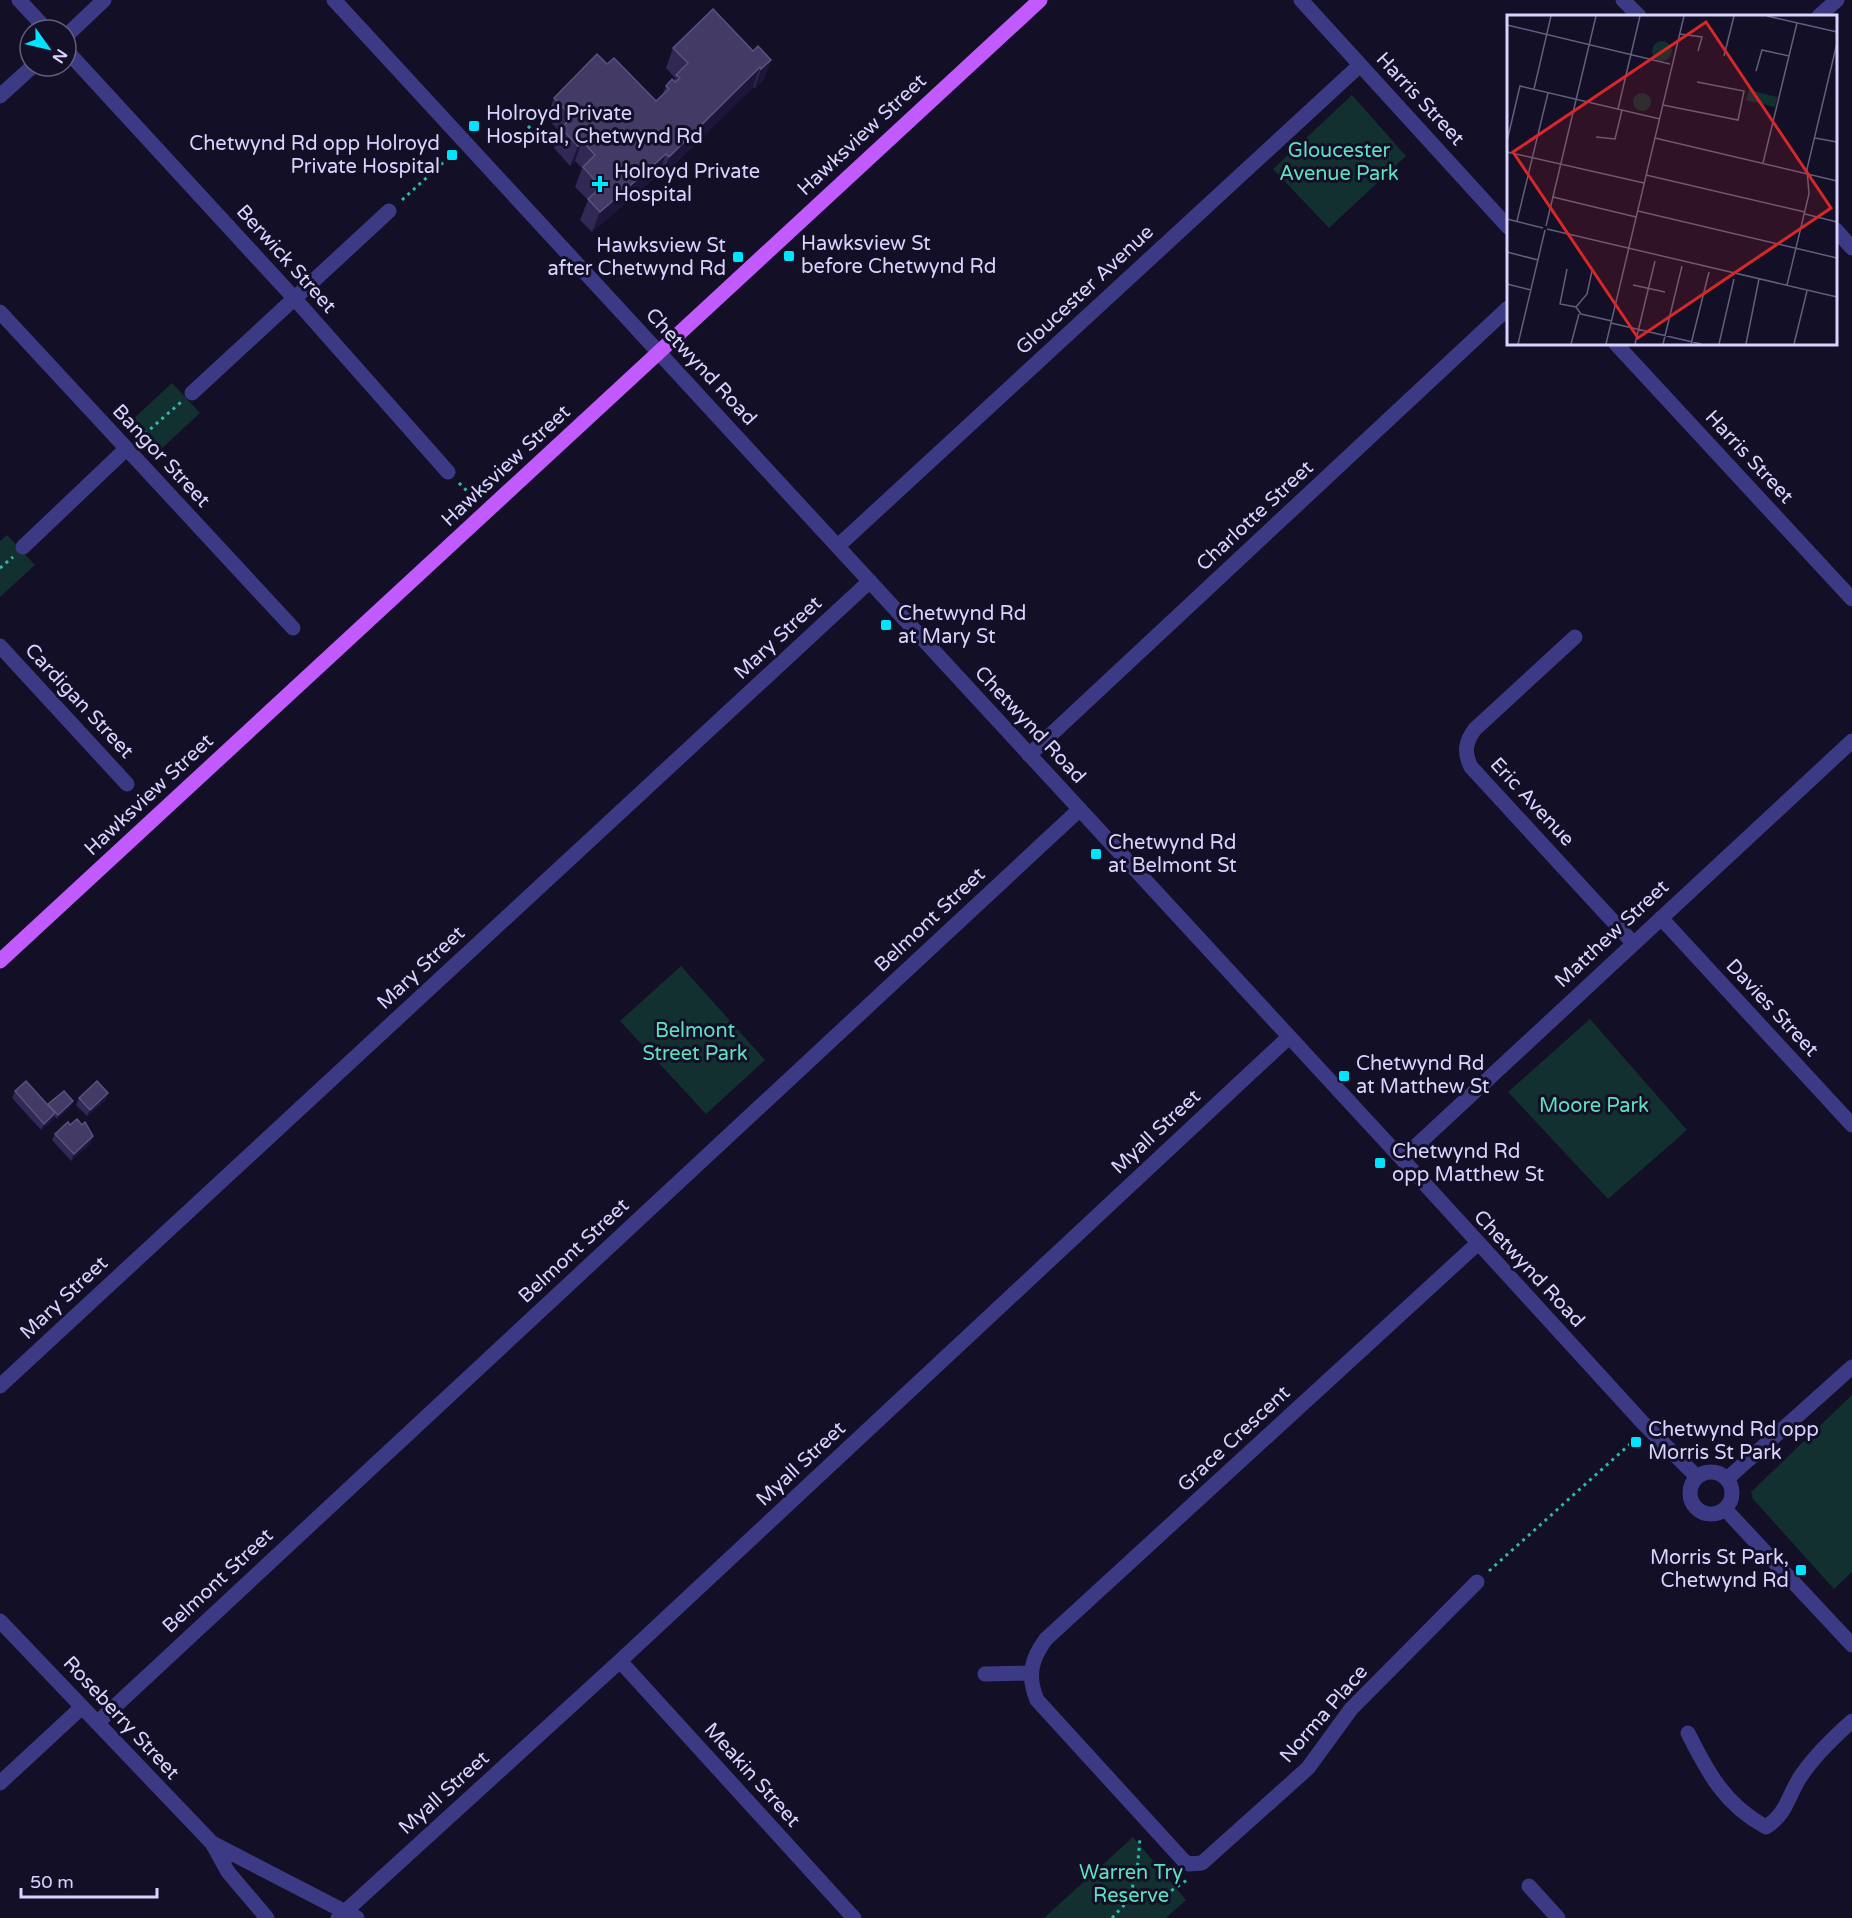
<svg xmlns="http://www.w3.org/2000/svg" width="1852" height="1918" font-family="'Varela Round',sans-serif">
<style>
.green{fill:#12302f}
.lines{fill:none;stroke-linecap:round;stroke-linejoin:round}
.path{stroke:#2fb8b0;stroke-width:3;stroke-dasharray:3 4.5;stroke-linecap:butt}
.minor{stroke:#3d3a85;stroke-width:15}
.major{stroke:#c25bff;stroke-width:15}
.wall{fill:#312854}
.shaded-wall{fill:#1d163a}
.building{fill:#433a66;stroke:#5a527e;stroke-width:1.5}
.poi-dot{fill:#00e5ff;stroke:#130f26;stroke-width:2}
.labels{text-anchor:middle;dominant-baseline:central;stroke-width:6;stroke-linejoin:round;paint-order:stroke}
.street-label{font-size:20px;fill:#d9d4ff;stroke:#130f26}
.poi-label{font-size:20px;fill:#d9d4ff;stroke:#130f26;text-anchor:start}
.park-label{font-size:20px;fill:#5fe0c0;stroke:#130f26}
.inset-road{fill:none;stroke:#625e7d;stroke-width:1.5}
.view{fill:#d62828;fill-opacity:0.15;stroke:#d62828;stroke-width:3}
.inset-edge{fill:none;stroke:#d9d4ff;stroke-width:3}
</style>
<rect width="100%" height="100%" fill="#130f26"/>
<path class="green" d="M1352 95 1406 156 1329 228 1273 169Z
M172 383 200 413 160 450 132 420Z
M7 535 35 565 0 597V541Z
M681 966 765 1060 706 1114 620 1021Z
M1590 1019 1687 1130 1608 1199 1508 1092Z
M1852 1395V1572L1834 1589 1753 1499 1751 1492Z
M1133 1837 1186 1900 1166 1918H1044Z"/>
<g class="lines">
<path class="path" d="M528 126 545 143
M402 200 447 159
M139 439 181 402
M459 483 471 495
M0 568 13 557
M1489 1571 1630 1444
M1128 1901 1165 1895 1187 1880
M1112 1918 1128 1901 1137 1872 1140 1838"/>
<path class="minor" d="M19 0 47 30
M334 0 1402 1159 1643 1423 1697 1477
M1301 0 1508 227
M1623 0 1639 16
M1819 16 1837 0
M66 36 104 0
M66 50 295 299 448 472
M0 96 33 66
M1836 230 1852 248
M0 312 293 628
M1616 344 1852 599
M192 393 389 211
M838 546 1360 65
M23 547 125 450
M1575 637 1475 729C1465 742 1464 753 1471 767L1633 943
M0 646 127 784
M1029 755 1508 308
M1661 918 1852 1125
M1402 1159 1852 741
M0 1386 870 581
M1690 1493a21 21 0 1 1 42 0a21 21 0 1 1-42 0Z
M1728 1478 1852 1367
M1725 1509 1852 1645
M1477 1582 1351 1709 1308 1768 1202 1863 1189 1864 1184 1861 1037 1700C1027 1676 1031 1659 1046 1639L1477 1244
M0 1621 212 1843 357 1918
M620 1661 854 1918
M985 1674 1030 1673
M97 1723 1080 809
M1688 1733C1708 1773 1725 1805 1766 1827 1789 1812 1788 1793 1803 1773 1817 1753 1834 1737 1852 1721
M0 1783 82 1707
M212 1843 228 1872 267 1918
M1529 1886 1558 1918
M338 1918 620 1661 1289 1037"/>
<path class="major" d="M0 961 1040 0"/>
</g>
<path class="wall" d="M673 48 753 51 771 60 763 80 754 89 753 87 662 177 659 174 592 232 580 220 588 200 575 187 582 168 575 161 570 166 554 148 560 132 547 118 554 98 607 64 656 101 662 95 666 86 674 81 675 78 666 68Z
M15 1091 48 1105H72L57 1119 54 1116 53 1120 41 1130 12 1098Z
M79 1098 106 1100 87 1116 76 1105Z
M55 1134 91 1143 71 1161 52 1140Z"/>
<path class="shaded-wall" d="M771 60 763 80 754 89 761 69Z
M760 67 753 87 662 177 669 157Z
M582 141 575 161 570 166 578 146Z
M666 154 659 174 592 232 600 212Z
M108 1093 106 1100 87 1116 90 1110Z
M73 1101 72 1105 57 1119 58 1115Z
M55 1113 53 1120 41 1130 44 1124Z
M93 1136 91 1143 71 1161 74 1154Z"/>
<path class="building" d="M713 9 753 51 758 46 771 60 761 69 760 67 669 157 666 154 600 212 588 199 601 187 583 167 595 155 582 141 578 146 561 128 572 117 554 98 597 54 607 64 614 58 656 101 669 89 666 86 672 79 675 82 680 78 676 75 688 63 673 48Z
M26 1081 55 1113 44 1124 15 1091Z
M97 1081 108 1093 90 1110 79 1098Z
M64 1091 73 1101 58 1115 48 1104Z
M77 1119 82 1125 85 1122 93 1136 74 1154 55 1134 68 1122 70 1125Z"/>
<g class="poi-dot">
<rect x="468" y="120" width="12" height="12" rx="3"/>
<rect x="446" y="149" width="12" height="12" rx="3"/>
<path d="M597 175h6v6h6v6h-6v6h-6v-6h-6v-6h6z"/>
<rect x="783" y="250" width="12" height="12" rx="3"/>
<rect x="732" y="251" width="12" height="12" rx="3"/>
<rect x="880" y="619" width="12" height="12" rx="3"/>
<rect x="1090" y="848" width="12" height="12" rx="3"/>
<rect x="1338" y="1070" width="12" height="12" rx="3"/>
<rect x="1374" y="1157" width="12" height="12" rx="3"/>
<rect x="1630" y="1436" width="12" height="12" rx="3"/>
<rect x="1795" y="1564" width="12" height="12" rx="3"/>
</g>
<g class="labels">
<g class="street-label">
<text transform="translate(1420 99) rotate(47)">Harris Street</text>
<text transform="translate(862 135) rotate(-43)">Hawksview Street</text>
<text transform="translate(286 259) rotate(48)">Berwick Street</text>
<text transform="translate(1085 290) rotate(-43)">Gloucester Avenue</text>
<text transform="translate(701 367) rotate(47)">Chetwynd Road</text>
<text transform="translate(161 456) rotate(47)">Bangor Street</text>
<text transform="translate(1749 457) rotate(47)">Harris Street</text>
<text transform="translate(506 466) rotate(-43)">Hawksview Street</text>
<text transform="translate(1255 516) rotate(-43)">Charlotte Street</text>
<text transform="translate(778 638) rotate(-43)">Mary Street</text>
<text transform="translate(79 701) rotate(47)">Cardigan Street</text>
<text transform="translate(1030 725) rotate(47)">Chetwynd Road</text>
<text transform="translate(149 795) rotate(-43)">Hawksview Street</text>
<text transform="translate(1532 802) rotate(47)">Eric Avenue</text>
<text transform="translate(930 920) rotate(-43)">Belmont Street</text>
<text transform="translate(1612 934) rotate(-43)">Matthew Street</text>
<text transform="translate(421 968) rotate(-43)">Mary Street</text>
<text transform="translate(1772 1008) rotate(47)">Davies Street</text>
<text transform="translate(1156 1132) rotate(-43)">Myall Street</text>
<text transform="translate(574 1251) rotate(-43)">Belmont Street</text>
<text transform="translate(1529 1269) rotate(47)">Chetwynd Road</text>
<text transform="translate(64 1298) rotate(-43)">Mary Street</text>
<text transform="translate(1234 1439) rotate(-43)">Grace Crescent</text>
<text transform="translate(801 1464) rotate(-43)">Myall Street</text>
<text transform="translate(218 1581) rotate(-43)">Belmont Street</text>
<text transform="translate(1324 1714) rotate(-49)">Norma Place</text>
<text transform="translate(121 1718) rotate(47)">Roseberry Street</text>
<text transform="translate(752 1775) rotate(48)">Meakin Street</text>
<text transform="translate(444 1793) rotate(-42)">Myall Street</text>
</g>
<g class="poi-label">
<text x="486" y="114">Holroyd Private<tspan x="486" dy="23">Hospital, Chetwynd Rd</tspan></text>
<text x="440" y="144" text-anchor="end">Chetwynd Rd opp Holroyd<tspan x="440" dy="23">Private Hospital</tspan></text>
<text x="614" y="172">Holroyd Private<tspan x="614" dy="23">Hospital</tspan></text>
<text x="801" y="244">Hawksview St<tspan x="801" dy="23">before Chetwynd Rd</tspan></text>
<text x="726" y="246" text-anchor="end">Hawksview St<tspan x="726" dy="23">after Chetwynd Rd</tspan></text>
<text x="898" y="614">Chetwynd Rd<tspan x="898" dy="23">at Mary St</tspan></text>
<text x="1108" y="843">Chetwynd Rd<tspan x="1108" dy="23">at Belmont St</tspan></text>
<text x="1356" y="1064">Chetwynd Rd<tspan x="1356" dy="23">at Matthew St</tspan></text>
<text x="1392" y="1152">Chetwynd Rd<tspan x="1392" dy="23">opp Matthew St</tspan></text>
<text x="1648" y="1430">Chetwynd Rd opp<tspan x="1648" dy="23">Morris St Park</tspan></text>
<text x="1789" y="1558" text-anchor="end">Morris St Park,<tspan x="1789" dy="23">Chetwynd Rd</tspan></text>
</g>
<g class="park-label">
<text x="1339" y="151">Gloucester<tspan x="1339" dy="23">Avenue Park</tspan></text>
<text x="695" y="1031">Belmont<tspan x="695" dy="23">Street Park</tspan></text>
<text x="1594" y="1106">Moore Park</text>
<text x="1131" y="1873">Warren Try<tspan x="1131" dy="23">Reserve</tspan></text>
</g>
</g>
<g transform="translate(1507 15)">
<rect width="330" height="330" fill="#130f26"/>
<path d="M145 36a10 10 0 1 1 20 0a10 10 0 1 1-20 0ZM242 75 270 82 268 92 239 85ZM126 87a9 9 0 1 1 18 0a9 9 0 1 1-18 0Z" fill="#12302f"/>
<path class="inset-road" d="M260 1 330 17M0 10 163 49M173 19 195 22 191 36M217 41 227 1M249 56 255 35 282 41M27 74 44 1M156 90 231 105 237 76 190 67M111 94 133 1M89 122 108 124 115 95M148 123 330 166M308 123 330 127M0 126 13 71 153 104M0 137 137 168M256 148 290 8M139 160 298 197M46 182 129 202M131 196 330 243M298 199 330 207M0 204 36 213M10 206 41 78M39 211 89 1M40 214 330 282M0 237 31 245M60 254 53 289 69 292 74 299 105 306M0 269 24 275M126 270 158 277M280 270 302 179 300 154 330 28M69 292 80 279 85 256M104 308 194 329M11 329 38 215M64 329 72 299M99 329 177 1M128 329 148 246M156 329 175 251M184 329 202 257M212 329 227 264M239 329 252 264M287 329 300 276"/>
<path class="view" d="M199 7 324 193 131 323 6 137Z"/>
<rect width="330" height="330" class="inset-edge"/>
</g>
<g transform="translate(48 48) rotate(124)"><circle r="28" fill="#130f26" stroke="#625e7d" stroke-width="1.5"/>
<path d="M0-4.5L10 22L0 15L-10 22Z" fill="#00e5ff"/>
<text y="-9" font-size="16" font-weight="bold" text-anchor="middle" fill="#d9d4ff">N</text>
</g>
<path d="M21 1888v9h136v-9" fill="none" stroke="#d9d4ff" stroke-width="3"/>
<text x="30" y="1888" font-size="18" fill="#d9d4ff" stroke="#130f26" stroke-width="4.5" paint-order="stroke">50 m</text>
</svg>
